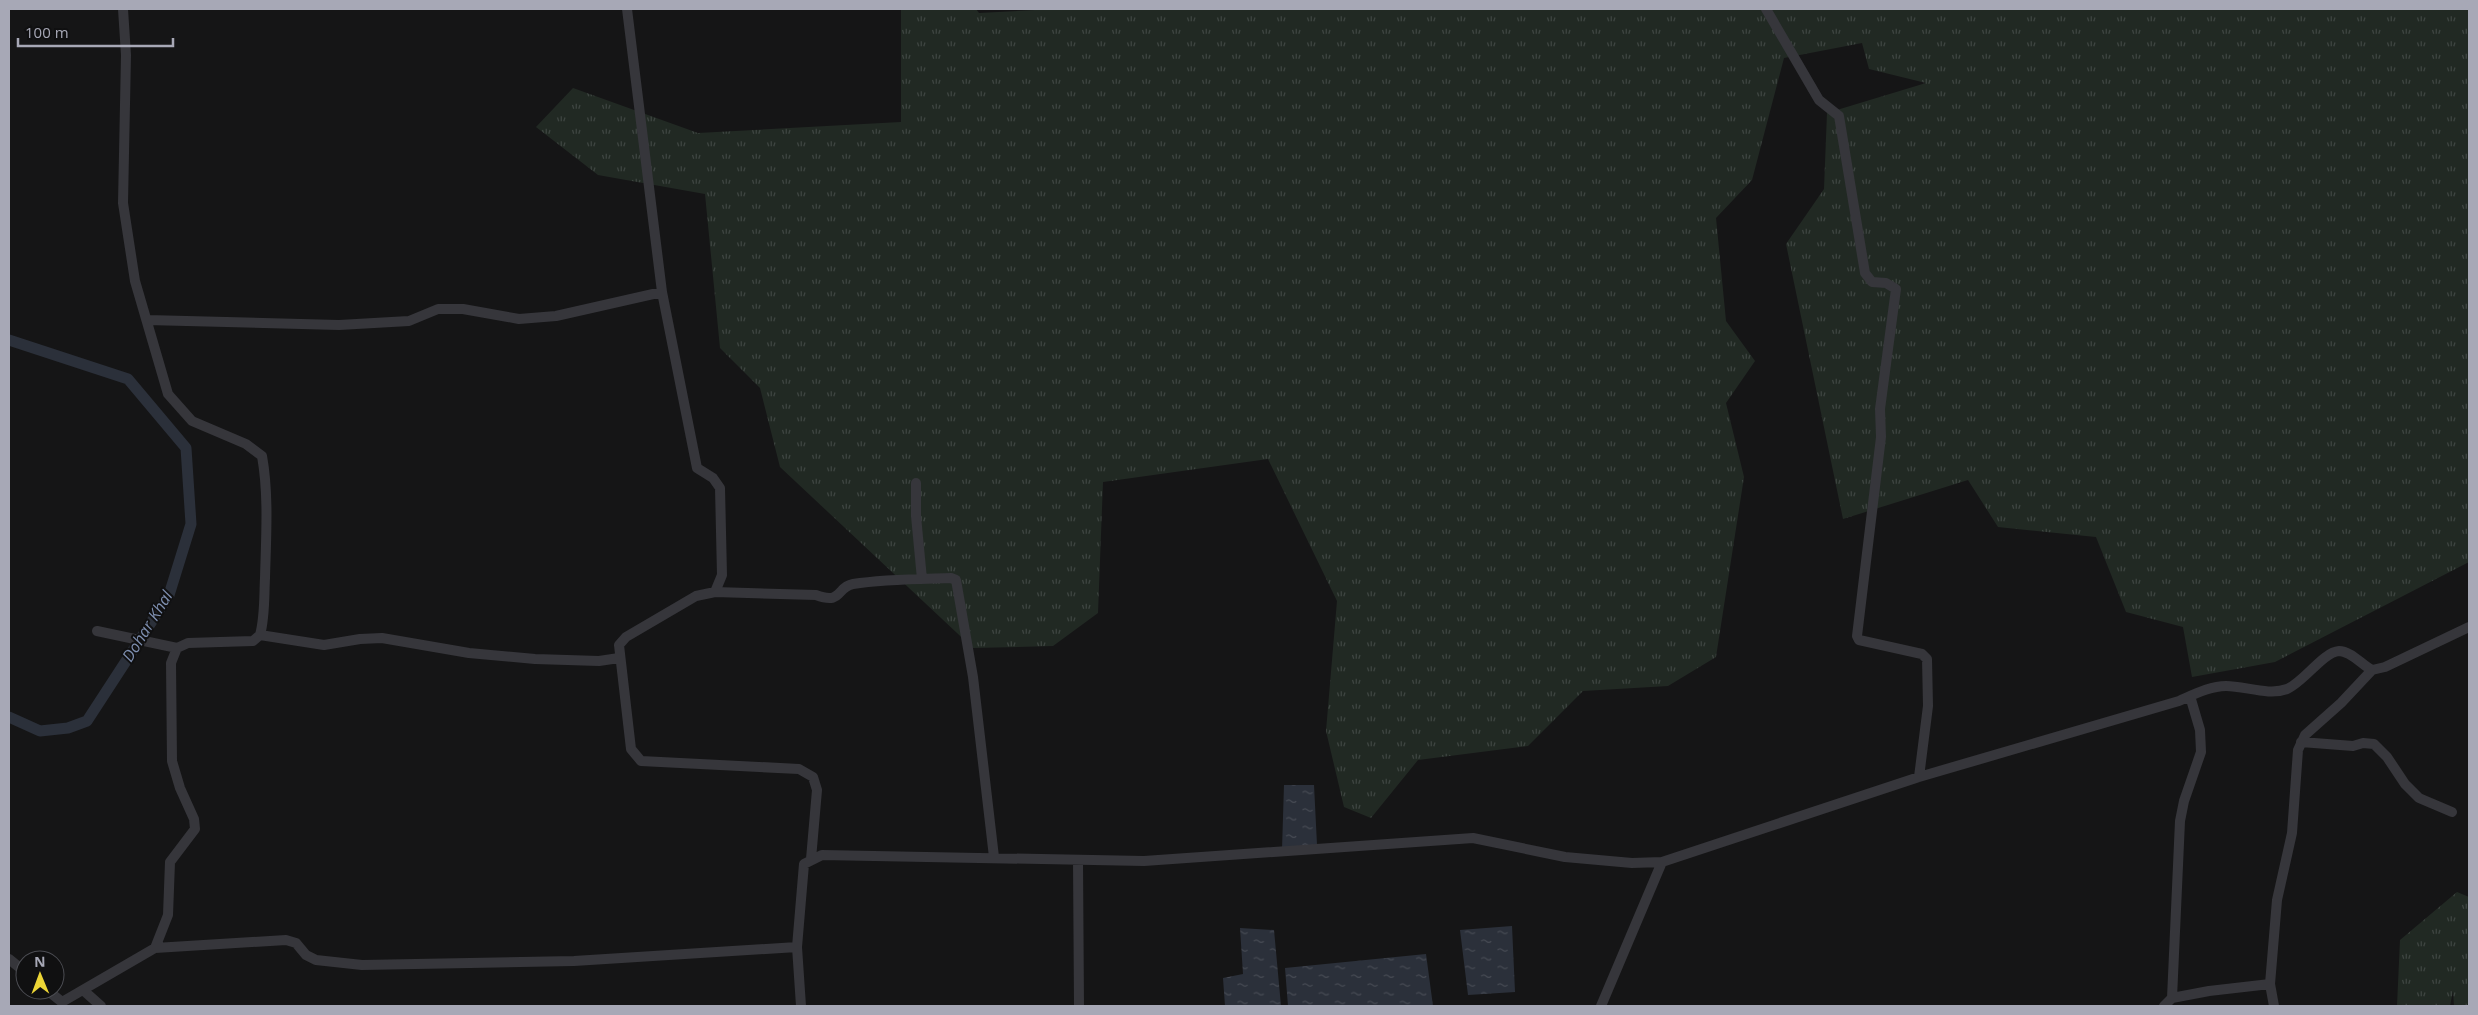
<svg xmlns="http://www.w3.org/2000/svg" width="2478" height="1015" font-family="'Open Sans',sans-serif">
<style>
.grass{fill:url(#grass-tufts)}
.water{fill:url(#water-ripples)}
.lines{fill:none;stroke-linecap:round;stroke-linejoin:round}
.canal{stroke:#2b303a;stroke-width:11}
.street{stroke:#36363b;stroke-width:10}
.labels{text-anchor:middle;dominant-baseline:central;stroke-width:4;stroke-linejoin:round;paint-order:stroke}
.water-label{font-size:16px;font-style:italic;fill:#7e8fb0;stroke:#101011}
</style>
<defs>
<pattern id="grass-tufts" width="24" height="20" patternUnits="userSpaceOnUse" patternTransform="scale(1.25)"><rect width="24" height="20" fill="#212923"/><path d="M3 7l-1-3M5 7V3M7 7l1-3M15 17l-1-3M17 17v-4M19 17l1-3" fill="none" stroke="#3e4541"/></pattern>
<pattern id="water-ripples" width="26" height="14" patternUnits="userSpaceOnUse" patternTransform="scale(1.25)"><rect width="26" height="14" fill="#2b303a"/><path d="M2 4q2-2 4 0t4 0M15 11q2-2 4 0t4 0" fill="none" stroke="#474b54"/></pattern>
</defs>
<rect width="100%" height="100%" fill="#151516"/>
<path class="grass" d="M901 9H976L979 13 1054 9H2469V562L2275 662 2192 677 2183 627 2126 612 2096 537 1998 527 1968 480 1843 519 1786 244 1824 189 1827 113 1926 83 1869 69 1862 43 1784 58 1752 180 1716 218 1726 321 1755 361 1726 403 1744 477 1716 657 1668 686 1583 691 1528 746 1418 760 1371 818 1344 807 1326 731 1337 601 1268 459 1103 482 1098 613 1053 646 973 648 780 467 760 388 720 348 705 194 598 175 536 127 573 88 698 133 901 122Z
M2457 892 2469 897V1006H2454L2453 991 2450 1006H2397L2400 940Z"/>
<path class="water" d="M1284 785H1314L1317 845 1282 850Z
M1512 926 1515 992 1468 995 1460 930Z
M1240 928 1274 930 1281 1006H1225L1223 978 1243 974Z
M1426 954 1433 1006H1288L1285 968Z"/>
<g class="lines">
<path class="canal" d="M9 340 128 379 186 448 191 524 169 595 87 721 68 728 40 731 9 717"/>
<path class="street" d="M123 9 126 55 123 203 135 281 168 394 192 421 246 444 262 456C269 495 266 538 265 578 264 597 265 617 260 635L253 641 188 643 177 648 171 663 172 761 180 788 194 819 195 829 170 862 168 915 155 948
M627 9 662 292 697 468 713 478 720 488 722 575 715 592 696 596 626 637 619 645 631 749 641 761 799 769 813 777 817 790 811 859
M1766 9 1819 100 1839 116 1865 273 1872 282 1886 283 1896 289 1880 409 1881 437 1857 636 1859 640 1922 654 1927 659 1928 706 1919 777
M147 320 339 325 409 321 438 309H463L519 319 556 316 662 292
M916 483V516L922 579
M715 592 816 595C843 605 836 587 853 584 885 579 919 579 951 578L956 580 973 677 994 857
M97 631 177 648
M260 635 324 645 360 639 382 638 469 653 535 659 599 661 619 658
M2301 742 2353 746 2363 743 2374 744 2387 757 2405 784 2419 798 2452 812
M1078 861 1079 1006
M797 947 801 1006
M9 959 25 972
M47 990 62 1002 155 948 286 940 296 943 306 955 316 960 362 965 574 961 797 947 804 864 822 855 1144 861 1473 838 1565 857 1632 863 1662 862 1919 777 2179 701C2193 695 2210 686 2226 686 2245 686 2269 696 2287 689 2304 682 2323 652 2339 651 2351 651 2362 665 2372 670L2385 667 2469 627
M83 990 101 1006
M2172 998 2180 821 2184 801 2201 752 2200 730 2190 696
M1601 1006 1662 862
M2164 1006 2172 998 2209 991 2270 984
M2274 1006 2270 984 2277 900 2292 833 2298 750 2305 735 2341 703 2372 670"/>
</g>
<g class="labels">
<g class="water-label">
<text transform="translate(147 626) rotate(-58)">Dohar Khal</text>
</g>
</g>
<rect width="2478" height="1015" fill="none" stroke="#a7a8b6" stroke-width="20"/>
<g transform="translate(40 975) rotate(359)"><circle r="24" fill="#101011" stroke="#4c4d53"/>
<path d="M0-4L9 19L0 12L-9 19Z" fill="#ecd536"/>
<text y="-8" font-size="14" font-weight="bold" text-anchor="middle" fill="#a7a8b6">N</text>
</g>
<path d="M18 38v8h155v-8" fill="none" stroke="#a7a8b6" stroke-width="2.5"/>
<text x="25" y="38" font-size="15" fill="#a7a8b6" stroke="#101011" stroke-width="4" paint-order="stroke">100 m</text>
</svg>
